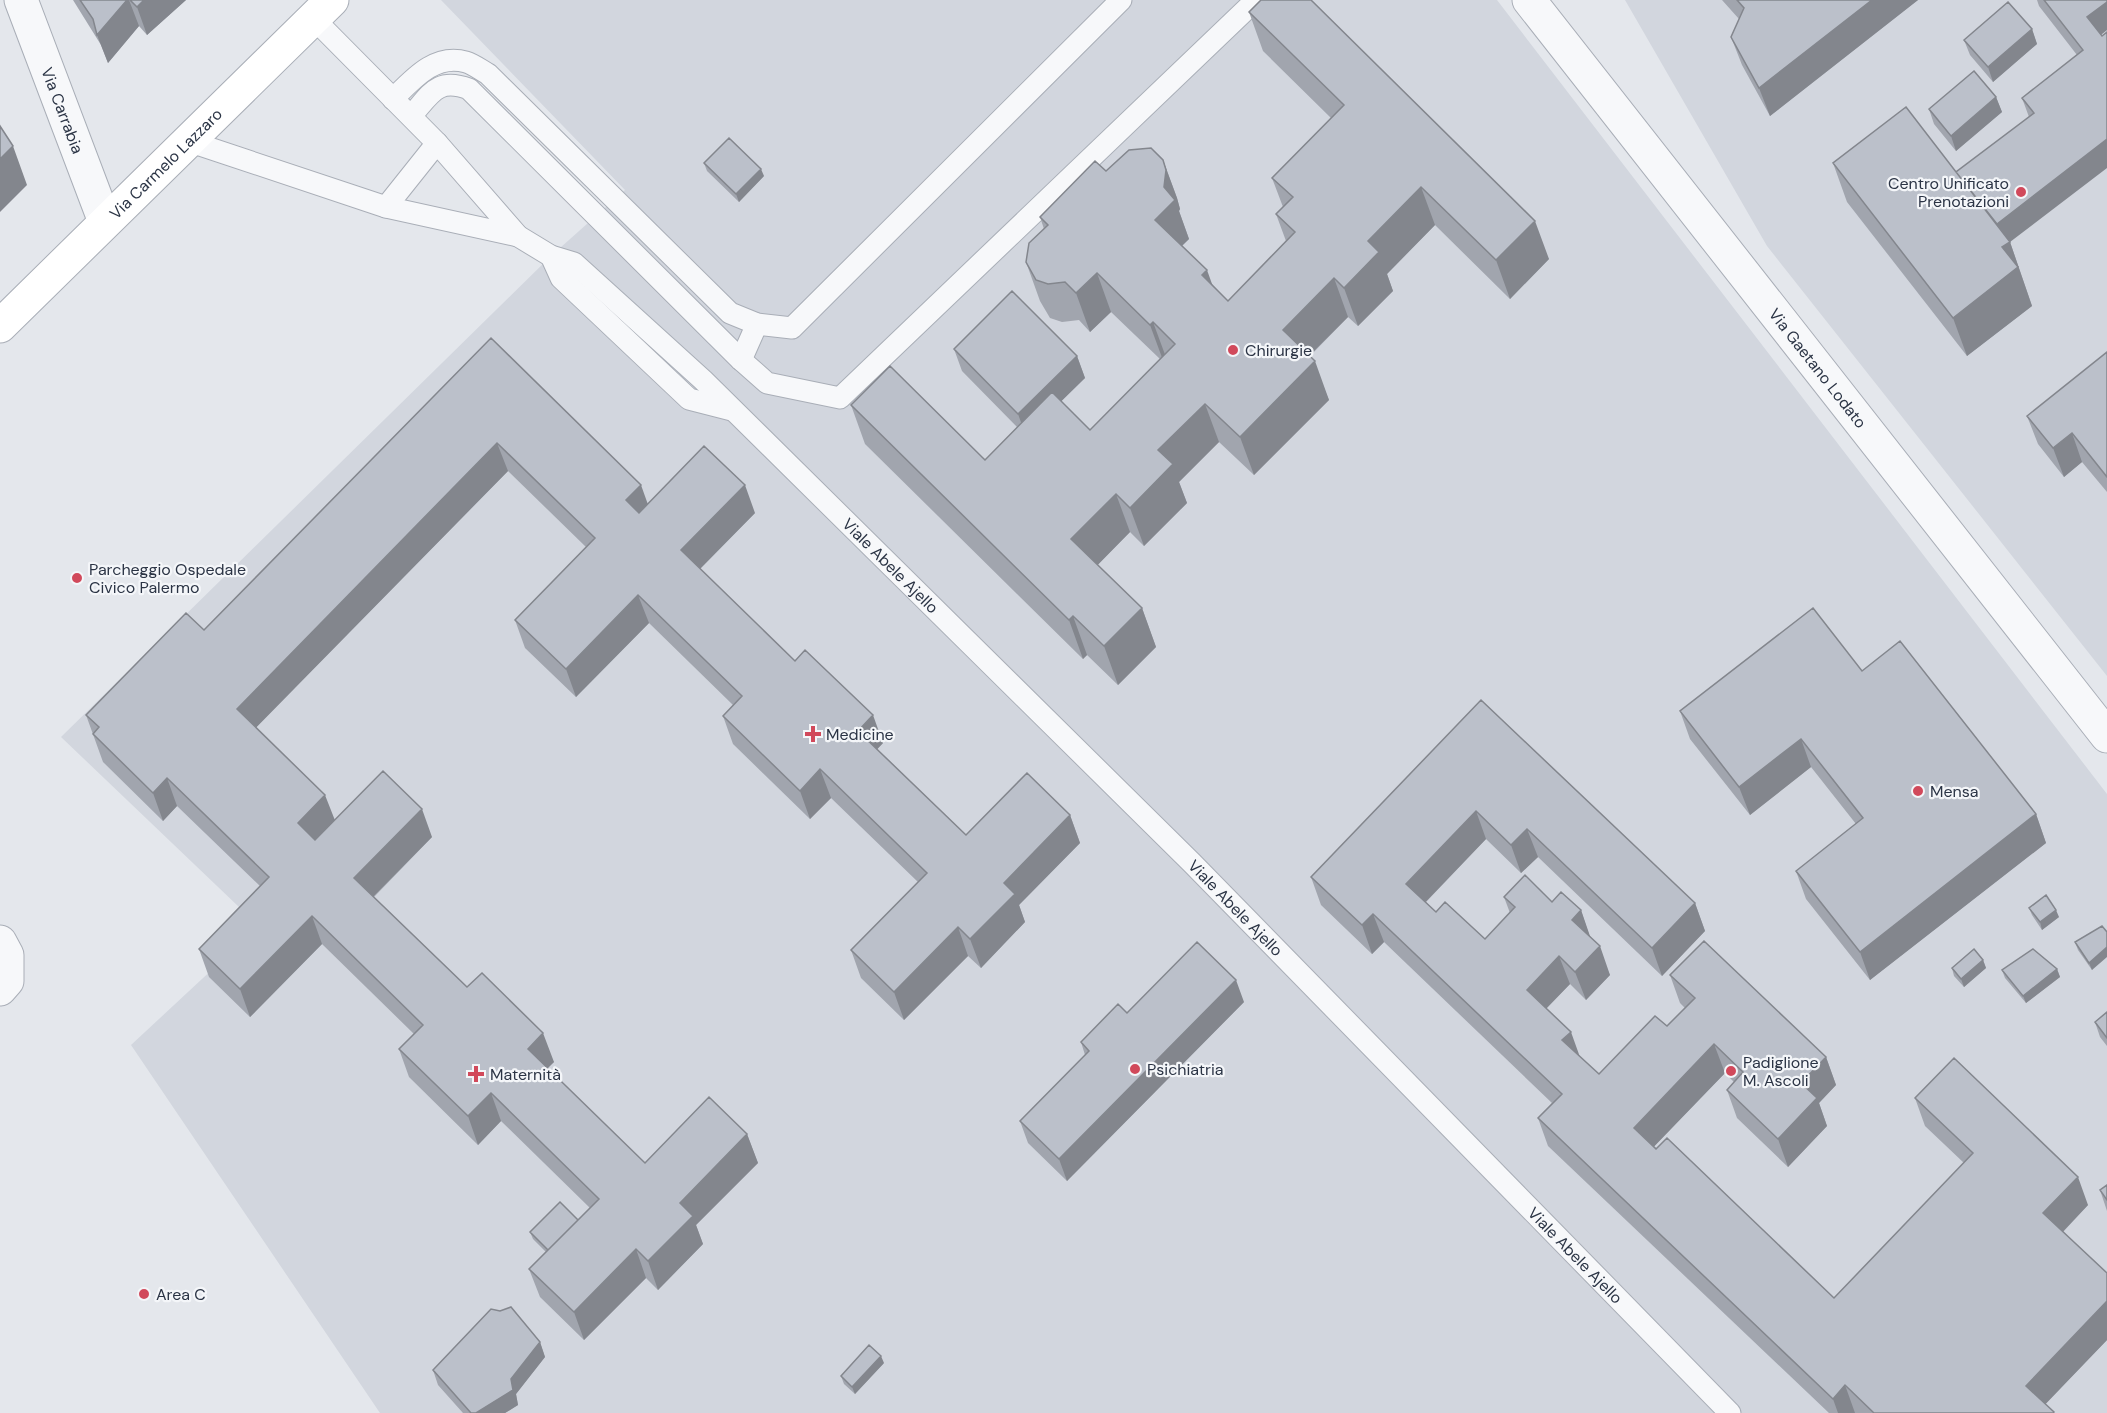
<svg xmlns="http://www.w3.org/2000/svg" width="2107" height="1413" font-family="'DM Sans',sans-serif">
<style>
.built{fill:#d2d6de}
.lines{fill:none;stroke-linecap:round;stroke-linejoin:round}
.lane-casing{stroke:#a9aeb7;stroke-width:23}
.street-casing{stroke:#a9aeb7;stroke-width:35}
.secondary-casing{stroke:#a9aeb7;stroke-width:35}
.lane{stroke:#f7f8fa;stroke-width:21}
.street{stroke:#f7f8fa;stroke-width:33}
.secondary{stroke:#fff;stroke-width:33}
.wall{fill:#a1a5ae}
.shaded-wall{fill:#83868d}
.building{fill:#bbc0ca;stroke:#83868d;stroke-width:1.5}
.poi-dot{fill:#d1495b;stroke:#f4f6f9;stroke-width:2}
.labels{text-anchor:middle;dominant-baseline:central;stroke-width:4.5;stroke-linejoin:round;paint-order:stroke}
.street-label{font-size:16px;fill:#2b3445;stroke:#f4f6f9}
.poi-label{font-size:16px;fill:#2b3445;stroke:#f4f6f9;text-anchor:start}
</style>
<rect width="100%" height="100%" fill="#e4e7ec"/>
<path class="built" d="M441 0H1497L2107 794V1413H380L131 1045 259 926 61 737 551 256 625 190Z
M1625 0H2107V676L1767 246Z"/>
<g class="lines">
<defs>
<g id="lane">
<path id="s1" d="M313 18 437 143 518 236 551 256 574 263 703 380 1192 863 1730 1413"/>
<path d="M393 99C413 79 435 53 466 62 473 64 481 70 488 74L730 313 757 324 792 328 1121 0"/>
<path d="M411 116C431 94 437 77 469 89L741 360 767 383 840 398 1256 0"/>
<path d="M188 141 386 207 518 236"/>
<path d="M386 207 437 143"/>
<path d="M551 256 561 278 689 399 732 410"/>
<path d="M741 360 757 324"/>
</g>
<g id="street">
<path id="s2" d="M21 0 105 222"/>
<path id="s3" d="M1529 0 2107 736"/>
<path d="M0 942 7 955V981L0 989"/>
</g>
<g id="secondary">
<path id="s4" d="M0 326 332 0"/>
</g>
</defs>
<use href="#lane" class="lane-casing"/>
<use href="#street" class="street-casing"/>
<use href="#secondary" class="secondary-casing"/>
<use href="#lane" class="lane"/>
<use href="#street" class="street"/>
<use href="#secondary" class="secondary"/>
</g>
<path class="wall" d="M73 0H186L147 35 139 26 108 63 101 45Z
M1722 0H1918L1770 116 1742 65 1731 37 1739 19Z
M2037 0H2107V30L2101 35 2010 242 2032 306 1967 356 1847 202 1833 163 1956 172 2029 117 2022 98 2077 55 2039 6Z
M1249 12 1549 259 1510 299 1435 225 1387 274 1393 291 1358 326 1348 317 1310 356 1329 400 1254 475 1219 442 1179 482 1187 503 1144 546 1130 532 1097 565 1142 608 1156 647 1118 685 1087 655 1083 659 865 444 851 405 985 460 1017 427 962 371 954 349 1077 356 1085 378 1061 401 1090 430 1160 359 1111 312 1090 332 1079 320 1062 322 1050 318 1040 301 1026 262 1044 229 1040 217 1106 171 1163 160 1177 198 1180 209 1179 211 1189 239 1182 246 1212 284 1228 301 1286 241 1276 214 1283 207 1272 178 1331 118 1263 51Z
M2032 29 2037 44 1993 82 1970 55 1964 40Z
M1996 97 2002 112 1956 151 1934 124 1929 109Z
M704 163 764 176 739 202 707 171Z
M491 338 648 504 755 513 700 569 795 661 883 743 877 749 966 835 1070 815 1080 843 1019 905 1025 922 981 968 968 956 904 1020 861 978 851 950 918 882 831 798 810 819 733 744 723 716 733 705 649 623 576 697 525 648 515 620 586 547 508 471 256 727 335 820 432 837 374 897 467 987 554 1062 547 1068 645 1163 747 1134 758 1163 696 1225 703 1244 658 1290 646 1278 584 1340 540 1297 529 1269 546 1252 533 1239 530 1232 578 1220 590 1208 501 1121 478 1145 409 1077 399 1049 414 1034 322 944 250 1017 209 977 199 949 260 886 177 806 163 821 103 762 86 715 204 630Z
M2107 352V492L2082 462 2064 477 2038 444 2027 416Z
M1862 671 2036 814 2046 843 1870 980 1806 899 1796 871 1856 824 1811 767 1750 815 1690 739 1680 711Z
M1481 700 1695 903 1705 931 1662 976 1538 857 1521 873 1486 839 1426 902 1436 912 1485 939 1510 913 1504 897 1552 902 1581 910 1590 938 1610 975 1586 1000 1570 984 1546 1009 1579 1056 1599 1074 1667 1026 1685 1008 1680 1003 1670 975 1826 1057 1836 1085 1819 1103 1827 1126 1788 1167 1737 1118 1727 1090 1734 1082 1725 1073 1654 1146 1834 1298 1964 1163 1925 1126 1915 1098 2088 1205 2063 1232 2107 1273V1340L2045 1404 2054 1413H1829L1548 1146 1538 1118 1552 1103 1384 942 1372 954 1321 905 1311 877Z
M2029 908 2059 917 2042 930 2032 915Z
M2107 932 2092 970 2078 950 2075 942Z
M1983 960 1986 968 1964 987 1954 976 1952 968Z
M2057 969 2060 977 2026 1003 2005 978 2002 970Z
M1244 1002 1067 1181 1028 1143 1020 1121 1085 1055 1081 1042 1127 1013Z
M2107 1012V1046L2100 1037 2095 1022Z
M2107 1185V1211L2100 1190Z
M540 1342 545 1357 516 1394 518 1405 505 1413H463L438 1385 433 1370Z
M884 1363 855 1394 844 1384 841 1376Z"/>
<path class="shaded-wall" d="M127 0H129L139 26 108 63 97 35Z
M144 0H186L147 35 137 7Z
M1872 0H1918L1770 116 1759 88Z
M2107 2V30L2095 39 2087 17Z
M2032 29 2037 44 1993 82 1988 67Z
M1996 97 2002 112 1956 151 1951 136Z
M2107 139V168L2010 242 2032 306 1967 356 1953 318 1992 228Z
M13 146 27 185 0 212V159Z
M1163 160 1177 198 1180 209 1179 211 1189 239 1169 258 1155 220 1164 187Z
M761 169 764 176 739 202 736 194Z
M1421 187 1435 225 1387 274 1393 291 1358 326 1344 288 1368 241Z
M1535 221 1549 259 1510 299 1496 260Z
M1207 270 1221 309 1202 275Z
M1097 273 1111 312 1090 332 1076 293Z
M1334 278 1348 317 1297 368 1283 330Z
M1153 322 1167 360 1164 363 1150 325Z
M1077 356 1085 378 1026 436 1018 414Z
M1315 361 1329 400 1254 475 1240 437Z
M1205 404 1219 442 1179 482 1187 503 1144 546 1130 508 1158 450Z
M2072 433 2082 462 2064 477 2053 448Z
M497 443 508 471 247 737 237 709Z
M641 485 651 513 636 528 626 500Z
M745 485 755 513 691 578 681 550Z
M1116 494 1130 532 1085 578 1071 539Z
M638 595 649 623 576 697 566 669Z
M1142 608 1156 647 1118 685 1104 646Z
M1073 616 1087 655 1083 659 1069 620Z
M873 715 883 743 868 759 858 731Z
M1801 739 1811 767 1750 815 1739 787Z
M820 769 831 798 810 819 800 791Z
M167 778 177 806 163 821 153 793Z
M325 795 336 823 308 852 298 823Z
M422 809 432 837 364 906 354 878Z
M1476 811 1486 839 1416 912 1406 884Z
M2036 814 2046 843 1870 980 1860 952Z
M1070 815 1080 843 1019 905 1025 922 981 968 970 939 1004 883Z
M1527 829 1538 857 1521 873 1511 845Z
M1695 903 1705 931 1662 976 1652 948Z
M1581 910 1591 939 1572 920Z
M2056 910 2059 917 2042 930 2040 922Z
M1373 914 1384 942 1372 954 1362 925Z
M312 916 322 944 250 1017 240 989Z
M958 927 968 956 904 1020 894 992Z
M1600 946 1610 975 1586 1000 1575 972Z
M2107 947V957L2092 970 2089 963Z
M1559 956 1570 984 1537 1018 1527 990Z
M1983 960 1986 968 1964 987 1961 979Z
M2057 969 2060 977 2026 1003 2023 996Z
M1236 980 1244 1002 1067 1181 1059 1159Z
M1571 1032 1581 1060 1562 1040Z
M543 1033 554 1062 538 1078 528 1049Z
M1714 1044 1725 1073 1645 1156 1634 1128Z
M1826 1057 1836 1085 1819 1103 1827 1126 1788 1167 1778 1139 1801 1083Z
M491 1093 501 1121 478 1145 468 1116Z
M747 1134 758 1163 696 1225 703 1244 658 1290 648 1261 680 1203Z
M2078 1177 2088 1205 2054 1241 2043 1213Z
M636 1249 646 1278 584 1340 574 1312Z
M2107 1301V1340L2037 1413 2026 1386Z
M540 1342 545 1357 516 1394 518 1405 505 1413H476L511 1379Z
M881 1356 884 1363 855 1394 852 1387Z
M1845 1385 1855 1413H1838L1833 1399Z"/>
<path class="building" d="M80 0H127L97 35 93 19Z
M130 0H144L137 7Z
M1261 0H1311L1535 221 1496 260 1421 187 1368 241 1379 252 1344 288 1334 278 1283 330 1315 361 1240 437 1205 404 1158 450 1173 464 1130 508 1116 494 1071 539 1142 608 1104 646 1073 616 1069 620 851 405 890 366 985 460 1052 392 1090 430 1175 344 1153 322 1150 325 1097 273 1076 293 1065 282 1048 284 1036 280 1026 262 1029 243 1048 225 1040 217 1095 161 1106 171 1129 150 1151 148 1163 160 1166 170 1164 187 1175 200 1155 220 1207 270 1202 275 1228 301 1295 232 1276 214 1293 197 1272 178 1344 105 1249 12Z
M1737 0H1872L1759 88 1731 37 1744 8Z
M2044 0H2107V2L2087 17 2102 36 2107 32V139L1997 224 1956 172 2034 113 2022 98 2083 50Z
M2008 2 2032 29 1988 67 1964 40Z
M1974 71 1996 97 1951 136 1929 109Z
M1906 107 2010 242 2002 247 2018 267 1953 318 1833 163Z
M0 126 13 146 0 159Z
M729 138 761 169 736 194 704 163Z
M1012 291 1077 356 1018 414 954 349Z
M491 338 641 485 626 500 639 513 704 446 745 485 681 550 795 661 805 650 873 715 858 731 966 835 1027 773 1070 815 1004 883 1015 894 970 939 958 927 894 992 851 950 927 873 820 769 800 791 723 716 742 696 638 595 566 669 515 620 595 538 497 443 237 709 325 795 298 823 315 840 383 771 422 809 354 878 467 987 482 973 543 1033 528 1049 645 1163 709 1097 747 1134 680 1203 693 1216 648 1261 636 1249 574 1312 529 1269 599 1199 491 1093 468 1116 399 1049 423 1025 312 916 240 989 199 949 269 877 167 778 153 793 93 734 99 727 86 715 186 613 204 630Z
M2107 352V477L2072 433 2053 448 2027 416Z
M1813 608 1862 671 1900 641 2036 814 1860 952 1796 871 1863 818 1801 739 1739 787 1680 711Z
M1481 700 1695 903 1652 948 1527 829 1511 845 1476 811 1406 884 1436 912 1445 902 1485 939 1515 907 1504 897 1525 875 1552 902 1561 892 1581 910 1572 920 1600 946 1575 972 1559 956 1527 990 1571 1032 1562 1040 1599 1074 1655 1016 1667 1026 1695 998 1670 975 1704 941 1826 1057 1801 1083 1817 1098 1778 1139 1727 1090 1743 1072 1714 1044 1634 1128 1656 1149 1667 1138 1834 1298 1973 1153 1915 1098 1954 1058 2078 1177 2043 1213 2107 1273V1301L2026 1386 2054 1412 2053 1413H1874L1845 1385 1833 1399 1538 1118 1562 1094 1373 914 1362 925 1311 877Z
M2046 895 2056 910 2040 922 2029 908Z
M2102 926 2107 932V947L2089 963 2075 942Z
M1197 942 1236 980 1059 1159 1020 1121 1089 1051 1081 1042 1118 1004 1127 1013Z
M1974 949 1983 960 1961 979 1952 968Z
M2033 949 2057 969 2023 996 2002 970Z
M2107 1012V1038L2095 1022Z
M2107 1185V1200L2100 1190Z
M560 1202 578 1220 548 1250 530 1232Z
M511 1307 540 1342 511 1379 513 1390 476 1413H471L433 1370 491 1309 500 1311Z
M869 1345 881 1356 852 1387 841 1376Z"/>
<g class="poi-dot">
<circle cx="2021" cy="192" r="6"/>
<circle cx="1233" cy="350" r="6"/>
<circle cx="77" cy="578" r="6"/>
<path d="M810 725h6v6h6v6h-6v6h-6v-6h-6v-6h6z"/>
<circle cx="1918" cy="791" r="6"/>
<circle cx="1135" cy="1069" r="6"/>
<circle cx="1731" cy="1071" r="6"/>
<path d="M473 1065h6v6h6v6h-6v6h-6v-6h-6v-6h6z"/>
<circle cx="144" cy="1294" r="6"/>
</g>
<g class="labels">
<g class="street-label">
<text stroke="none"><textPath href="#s2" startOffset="118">Via Carrabia</textPath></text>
<text stroke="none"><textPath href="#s4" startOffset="232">Via Carmelo Lazzaro</textPath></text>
<text stroke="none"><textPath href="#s3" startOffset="468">Via Gaetano Lodato</textPath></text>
<text stroke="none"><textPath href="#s1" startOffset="800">Viale Abele Ajello</textPath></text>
<text stroke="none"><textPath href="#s1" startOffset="1286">Viale Abele Ajello</textPath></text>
<text stroke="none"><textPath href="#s1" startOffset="1772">Viale Abele Ajello</textPath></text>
</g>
<g class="poi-label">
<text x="2009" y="183" text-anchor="end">Centro Unificato<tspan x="2009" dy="18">Prenotazioni</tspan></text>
<text x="1245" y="350">Chirurgie</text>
<text x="89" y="569">Parcheggio Ospedale<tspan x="89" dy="18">Civico Palermo</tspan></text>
<text x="826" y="734">Medicine</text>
<text x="1930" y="791">Mensa</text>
<text x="1743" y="1062">Padiglione<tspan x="1743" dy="18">M. Ascoli</tspan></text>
<text x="1147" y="1069">Psichiatria</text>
<text x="490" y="1074">Maternità</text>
<text x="156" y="1294">Area C</text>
</g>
</g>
</svg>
